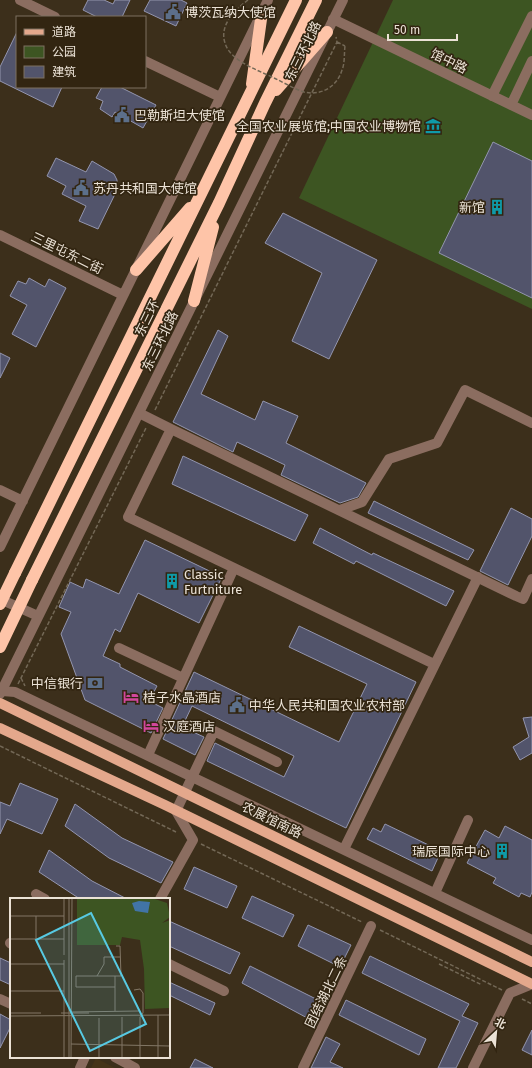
<svg xmlns="http://www.w3.org/2000/svg" width="532" height="1068" font-family="'Fira Sans','Noto Sans SC',sans-serif">
<style>
.built{fill:#453419}
.green{fill:#3d5522}
.building{fill:#52546b;stroke:#9395ae}
.lines{fill:none;stroke-linecap:round;stroke-linejoin:round}
.path{stroke:#736856;stroke-width:1.5;stroke-dasharray:4 2;stroke-linecap:butt}
.minor{stroke:#8b6d60;stroke-width:10}
.major{stroke:#e4a88c;stroke-width:10}
.highway{stroke:#fec4a8;stroke-width:12}
.path-bridge{stroke:#736856;stroke-width:1.5;stroke-dasharray:4 2;stroke-linecap:butt}
.highway-bridge{stroke:#fec4a8;stroke-width:12}
.labels{text-anchor:middle;dominant-baseline:central;stroke-width:3.5;stroke-linejoin:round;paint-order:stroke}
.poi-label{font-size:13px;fill:#ebe2d6;stroke:#322511;text-anchor:start}
.street-label{font-size:13px;fill:#ebe2d6;stroke:#322511}
.inset-road{fill:none;stroke:#827766;stroke-width:1}
.view{fill:#57c9e2;fill-opacity:0.15;stroke:#57c9e2;stroke-width:2}
.inset-edge{fill:none;stroke:#ebe2d6;stroke-width:2}
</style>
<rect width="100%" height="100%" fill="#3c2f1b"/>
<path class="built" d="M96 1058 115 1068H91Z"/>
<path class="green" d="M393 0H532V309L299 198Z"/>
<path class="building" d="M88 0H104L113 4 115 0H130L122 17H97L83 10Z
M150 0H181L187 3 176 26 144 11Z
M17 32V87H62L53 107 0 81V67Z
M102 87H120L156 105 143 128 115 112 112 117 100 109 103 101 96 98Z
M493 142 532 161V298L439 253Z
M56 158 86 172 92 161 114 174 117 180V190L98 229 79 221 86 206 62 194 66 186 47 176Z
M283 213 377 260 329 359 292 341 322 273 265 243Z
M29 278 45 287 49 279 66 288 36 347 12 334 27 305 10 296 18 281 26 284Z
M218 330 228 336 201 394 255 420 263 401 298 416 286 443 366 483 358 497 340 503 281 475 285 465 237 442 233 452 173 422Z
M0 353 10 358 0 378Z
M183 456 308 515 295 541 172 484Z
M374 501 474 550 468 560 368 513Z
M511 508 532 519V536L508 585 480 571Z
M320 528 372 555 373 553 454 591 446 606 356 561 354 564 313 543Z
M145 540 222 577 199 623 138 593 120 632 115 629 103 656 120 664V667L157 686 149 701 163 708 151 733 85 700 61 634 71 612 59 607 70 582 83 588 86 579 119 594Z
M299 626 416 682 346 828 207 761 215 743 284 777 294 756 192 706 182 727 204 737 195 755 163 739 194 672 339 742 367 684 289 647Z
M532 717V753L520 760 513 747 529 737 523 718Z
M20 783 58 799 42 834 7 819 0 834V802L10 806Z
M75 804 122 838 173 862 161 883 109 858 65 826Z
M385 824 441 851 432 871 367 839 373 828 381 832Z
M505 826 532 840V892L530 897 521 893 519 897 493 883 496 878 467 863 485 830 499 838Z
M49 850 92 881 127 899H80L39 872Z
M194 867 237 886 227 908 184 889Z
M252 896 294 915 283 937 242 918Z
M169 921 240 953 230 974 169 946Z
M308 925 351 945 340 967 298 946Z
M370 956 469 1004 462 1016 478 1023 456 1068H438L460 1021 362 973Z
M0 958 11 963V985L0 980Z
M250 966 320 1001 311 1020 242 983Z
M169 982 215 1003 210 1015 169 995Z
M346 1000 426 1039 419 1055 339 1015Z
M0 1014 11 1020V1026L0 1048Z
M532 1030V1055L522 1050Z
M326 1037 340 1044 330 1062 343 1068H311Z
M195 1059 213 1068H190Z"/>
<g class="lines">
<path class="path" d="M337 42 345 46
M155 410 337 42 336 37
M21 678 25 686
M18 684 146 428
M0 746 176 832
M201 844 362 922
M380 930 502 990
M439 964 482 985
M522 999 532 1004"/>
<path class="minor" d="M20 0 55 17
M333 19 532 115
M145 61 220 97
M492 96 532 16
M511 105 532 61
M0 235 123 295
M139 413 171 429
M0 490 23 501
M340 510 362 502 389 459 437 443 465 390 532 423
M0 547 268 0
M0 599 38 616
M119 648 183 678
M434 664 128 517 171 429 516 596 523 599 532 579
M2 691 15 692 532 940
M0 694 343 0
M148 755 234 568
M344 849 478 577
M435 893 468 820
M36 894 45 899
M160 899 193 840 176 811 214 731 277 762
M10 943 11 944
M169 964 224 991
M0 999 11 1004
M115 1057 135 1068
M80 1068 85 1057
M303 1068 371 926
M473 1068 510 993 532 984"/>
<path class="major" d="M0 703 532 962
M0 728 165 805 532 984"/>
<path class="highway" d="M252 84 262 12
M276 90 327 32
M136 270 190 208
M194 301 213 227
M15 573 296 0
M32 580 219 203 265 103 316 0"/>
<path class="path-bridge" d="M248 0C235 10 219 25 225 43 230 61 258 70 274 78 283 82 294 89 304 92 321 96 337 87 342 70 345 63 344 54 345 46"/>
<path class="highway-bridge" d="M0 604 15 573
M0 647 32 580"/>
</g>
<defs>
<symbol id="civic-bare" viewBox="-9 -9 18 18"><path d="M-.6-6.5H3V-4.5H.6V-3L4-1V1h2V6H-6V1h2V-1L-.6-3ZM-1.2 2.5V6h2.4V2.5Z" fill="#5c6f8a" stroke="#322511" stroke-width="2.5" paint-order="stroke"/></symbol>
<symbol id="museum-bare" viewBox="-9 -9 18 18"><path d="M0-6L6-3V-2H-6V-3ZM-5-1h2V3h-2ZM-1-1h2V3h-2ZM3-1h2V3H3ZM-6 4H6V6H-6Z" fill="#0f9aa8" stroke="#322511" stroke-width="2.5" paint-order="stroke"/></symbol>
<symbol id="building-bare" viewBox="-9 -9 18 18"><path d="M-4-6H4V6H1V3H-1V6H-4ZM-2.5-4.3h1.7v1.8h-1.7ZM.8-4.3h1.7v1.8H.8ZM-2.5-1h1.7V.8h-1.7ZM.8-1h1.7V.8H.8Z" fill="#0f9aa8" stroke="#322511" stroke-width="2.5" paint-order="stroke"/></symbol>
<symbol id="bank-bare" viewBox="-9 -9 18 18"><path d="M-6-4H6V4H-6ZM0-2.3a2.3 2.3 0 1 0 0 4.6a2.3 2.3 0 1 0 0-4.6Z" fill="#5c6f8a" stroke="#322511" stroke-width="2.5" paint-order="stroke"/></symbol>
<symbol id="hotel-bare" viewBox="-9 -9 18 18"><path d="M-6-4.5h1.5V1H6V5H4.5V3h-9V5H-6ZM-4 0a1.8 1.8 0 1 1 3.6 0ZM.5 0V-2.5h3Q6-2.5 6 0Z" fill="#d1479c" stroke="#322511" stroke-width="2.5" paint-order="stroke"/></symbol>
</defs>
<g fill-rule="evenodd">
<use href="#civic-bare" x="162" y="1" width="22" height="22"/>
<use href="#civic-bare" x="111" y="104" width="22" height="22"/>
<use href="#museum-bare" x="422" y="115" width="22" height="22"/>
<use href="#civic-bare" x="70" y="177" width="22" height="22"/>
<use href="#building-bare" x="486" y="196" width="22" height="22"/>
<use href="#building-bare" x="161" y="570" width="22" height="22"/>
<use href="#bank-bare" x="84" y="672" width="22" height="22"/>
<use href="#hotel-bare" x="120" y="686" width="22" height="22"/>
<use href="#civic-bare" x="226" y="694" width="22" height="22"/>
<use href="#hotel-bare" x="140" y="715" width="22" height="22"/>
<use href="#building-bare" x="491" y="840" width="22" height="22"/>
</g>
<g class="labels">
<g class="poi-label">
<text x="185" y="12">博茨瓦纳大使馆</text>
<text x="134" y="115">巴勒斯坦大使馆</text>
<text x="421" y="126" text-anchor="end">全国农业展览馆;中国农业博物馆</text>
<text x="93" y="188">苏丹共和国大使馆</text>
<text x="485" y="207" text-anchor="end">新馆</text>
<text x="184" y="574">Classic<tspan x="184" dy="15">Furtniture</tspan></text>
<text x="83" y="683" text-anchor="end">中信银行</text>
<text x="143" y="697">桔子水晶酒店</text>
<text x="249" y="705">中华人民共和国农业农村部</text>
<text x="163" y="726">汉庭酒店</text>
<text x="490" y="851" text-anchor="end">瑞辰国际中心</text>
</g>
<g class="street-label">
<text transform="translate(303 51) rotate(-64)">东三环北路</text>
<text transform="translate(449 61) rotate(26)">馆中路</text>
<text transform="translate(67 253) rotate(26)">三里屯东二街</text>
<text transform="translate(147 318) rotate(-64)">东三环</text>
<text transform="translate(160 341) rotate(-64)">东三环北路</text>
<text transform="translate(272 820) rotate(26)">农展馆南路</text>
<text transform="translate(326 992) rotate(-64)">团结湖北二条</text>
</g>
</g>
<g transform="translate(10 898)">
<rect width="160" height="160" fill="#3c2f1b"/>
<path d="M67 0H142L157 5 160 19 152 25 160 22V110L135 111 134 71 130 42 112 39 110 47H67Z" fill="#3d5522"/>
<path d="M129 3 140 4 138 15 125 13 122 5Z" fill="#4174a6"/>
<path class="inset-road" d="M0 0V41M0 18H54M0 41H54M26 41V18M54 57V0M54 62V160M0 66H54M87 78 94 66V59H110M105 89H66V78H111L110 48H106M124 92 130 91 133 95V115L130 119V160M0 93H54M105 113V78M61 114 129 113 131 115M0 115H31M51 115H79M148 117V160M0 118 160 117M112 119V160M61 146 160 148M59 160V0M61 160 62 0M89 160V120"/>
<path class="view" d="M81 15 136 126 80 153 26 42Z"/>
<rect width="160" height="160" class="inset-edge"/>
</g>
<rect x="16" y="16" width="130" height="72" fill="#322511" stroke="#7c7160"/>
<rect x="24" y="29" width="20" height="6" fill="#e4a88c" stroke="#7c7160"/>
<text x="52" y="36" font-size="12" fill="#ebe2d6">道路</text>
<rect x="24" y="46" width="20" height="12" fill="#3d5522" stroke="#7c7160"/>
<text x="52" y="56" font-size="12" fill="#ebe2d6">公园</text>
<rect x="24" y="66" width="20" height="12" fill="#52546b" stroke="#7c7160"/>
<text x="52" y="76" font-size="12" fill="#ebe2d6">建筑</text>
<g transform="translate(496 1032) rotate(26)" stroke="#322511" stroke-width="3" paint-order="stroke">
<path d="M0-3L7 15L0 10L-7 15Z" fill="#ebe2d6"/>
<text y="-6" font-size="11" font-weight="bold" text-anchor="middle" fill="#ebe2d6">北</text>
</g>
<path d="M388 34v6h69v-6" fill="none" stroke="#ebe2d6" stroke-width="2"/>
<text x="394" y="34" font-size="12" fill="#ebe2d6" stroke="#322511" stroke-width="3" paint-order="stroke">50 m</text>
</svg>
